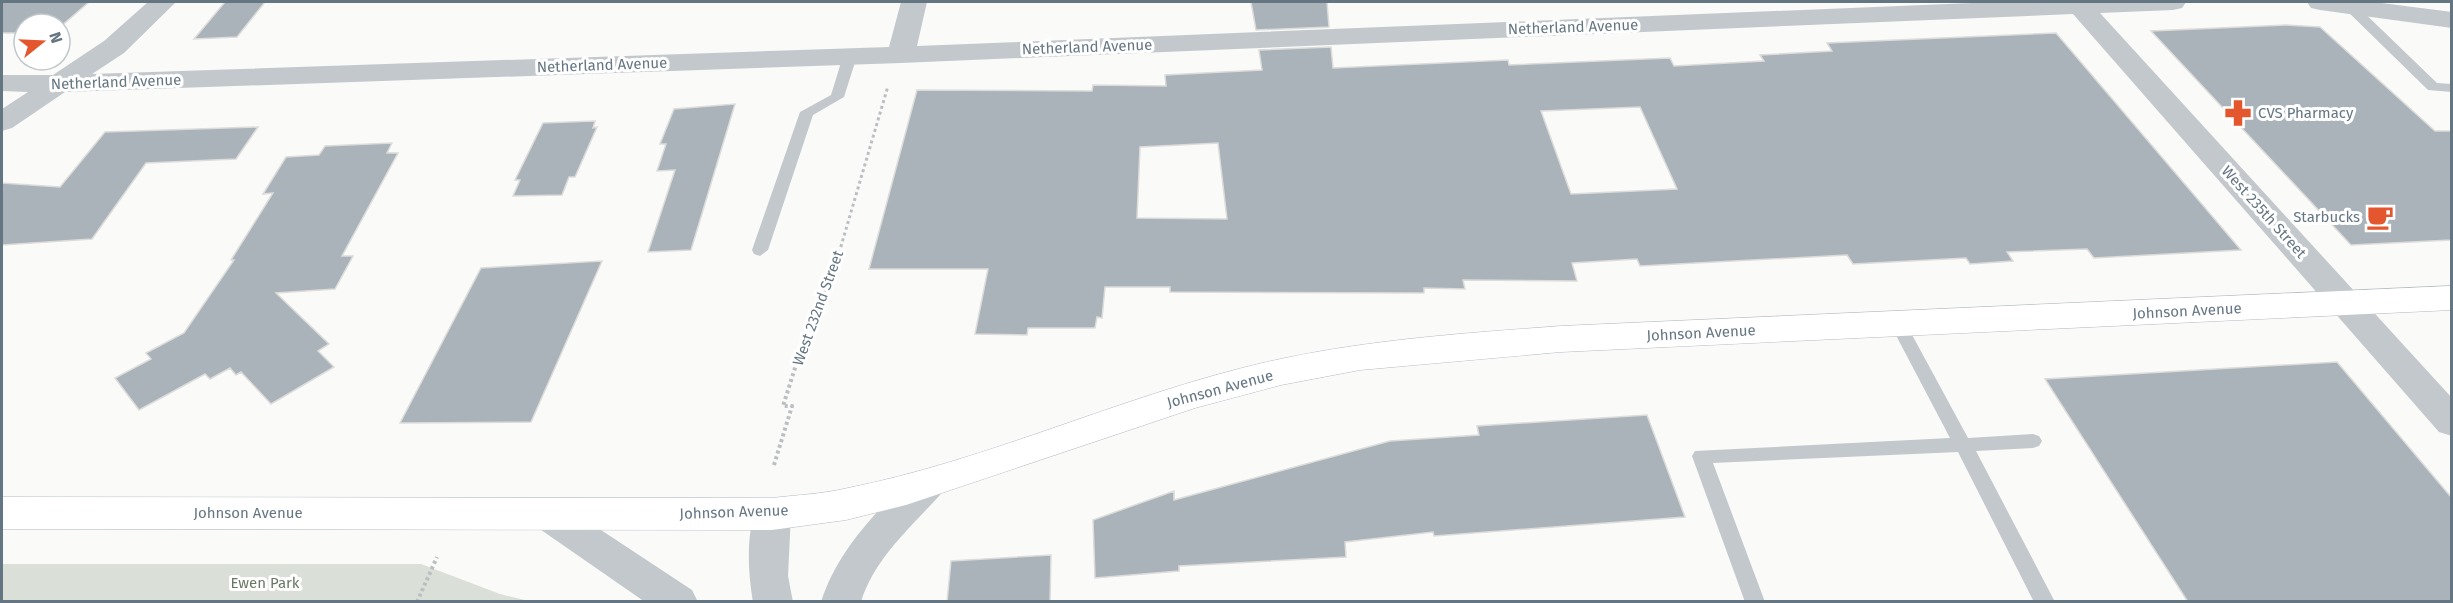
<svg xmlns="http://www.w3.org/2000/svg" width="2453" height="603" font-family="'Fira Sans',sans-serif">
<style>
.green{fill:#dadfd7}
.building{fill:#aab3b9;stroke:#dcdcda;stroke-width:1.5;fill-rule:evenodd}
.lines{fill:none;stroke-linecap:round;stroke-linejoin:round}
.secondary-casing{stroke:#b3babf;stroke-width:1}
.path-far1{stroke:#bbbfc2;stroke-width:3;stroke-dasharray:3 3;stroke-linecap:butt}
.path{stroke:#bbbfc2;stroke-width:4;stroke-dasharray:3 3;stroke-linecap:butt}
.lane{fill:#c3c8cc;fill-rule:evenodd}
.street{fill:#c3c8cc;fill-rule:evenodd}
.secondary{fill:#fff;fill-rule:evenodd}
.labels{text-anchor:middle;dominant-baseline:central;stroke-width:6;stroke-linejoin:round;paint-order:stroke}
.street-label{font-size:15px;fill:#657683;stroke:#fff}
.poi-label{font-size:15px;fill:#657683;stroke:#fff;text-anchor:start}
.park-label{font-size:15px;fill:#687a64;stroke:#fff}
</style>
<rect width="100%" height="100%" fill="#fafaf8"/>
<path class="green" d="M2 564H421L500 594 529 601H2Z"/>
<path class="building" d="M2 2H89L60 27V24H24V33H2Z
M225 2H265L237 37 194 39Z
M1251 2H1327L1329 27 1256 30Z
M2286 25 2320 27 2435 131H2451V240L2351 245 2151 31Z
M2056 33 2241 250 2094 258 2087 249 2007 252 2013 261 1970 264 1966 258 1853 264 1847 255 1640 266 1637 259 1572 263 1577 281 1463 280 1465 289 1424 288V293L1170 292V287H1105L1102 318 1097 317 1095 328H1028L1027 335 975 334 988 269H869L917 90 1092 91 1093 85 1166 86 1165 75 1262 70 1259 50 1331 47 1333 68 1508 60 1509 65 1670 58 1674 66 1764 61 1760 55 1832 51 1827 43ZM1640 107 1677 189 1571 194 1541 111ZM1218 143 1227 219 1137 218 1140 147Z
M735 104 691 250 648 252 675 170 657 171 666 144H660L674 109Z
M595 121 593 128 597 127 575 177H569L562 195 513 196 520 180H515L543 123Z
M258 127 236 159 146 163 92 239 2 245V183L60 187 105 132Z
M392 143 387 153H398L342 256H353L335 289 276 293 329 344 318 351 334 367 271 404 241 372 236 375 230 368 210 379 205 374 139 410 115 378 151 359 146 353 184 333 234 260H231L273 193 263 194 286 157 319 155 325 146Z
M602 261 531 422 400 423 481 268Z
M2337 362 2451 497V602H2188L2045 379Z
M1647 415 1685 517 1434 536 1433 532 1345 542 1346 557 1179 566V571L1095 578 1093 520 1174 491V500L1390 441 1479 435 1477 426Z
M1051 555 1050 602H947L951 561Z"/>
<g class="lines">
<defs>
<path id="secondary" d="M2452 286V310L1561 352 1360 370 1281 385 1195 408 906 505 846 520 772 530 2 529V497L772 498C797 495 823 494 848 488 983 461 1109 402 1242 368 1347 341 1454 334 1561 326Z"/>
</defs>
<use href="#secondary" class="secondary-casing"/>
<path class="path-far1" d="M834 270 888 86"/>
<path class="path" d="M774 465 792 406H783L808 327 835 268
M417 602 437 557"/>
<path class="lane" d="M2343 2H2353L2437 83 2452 84V92L2428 90 2343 7Z
M850 52 857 56 844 97 813 115 768 250 760 256 754 254 752 250 800 112 831 95 843 56Z
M1898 318 1904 320 1968 438 2033 434 2039 436 2042 441 2039 446 2033 448 1976 451 2055 602H2034L1958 452 1713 463 1765 602H1745L1692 456 1695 451 1950 438 1890 324Z"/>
<path class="street" d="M148 2H176L124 53 92 74 889 47 901 2H927L917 46 1996 2H2186L2182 8 2173 10 2100 13 2452 398V436L2439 432 2073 14 901 63 65 92 12 128 2 131V109L28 92 2 91V75H53L104 41Z
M2307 2H2374L2452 12V28L2320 10 2311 8Z
M927 469 940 473 946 484 940 495C911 527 874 559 861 602H821C838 549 876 513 914 473Z
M547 498 560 503 692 590 698 602H645L534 525 528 514 534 503Z
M772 498 785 503 791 514 788 576 793 602H753C748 572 745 530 759 503Z"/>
<use href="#secondary" class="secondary"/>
</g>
<defs>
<symbol id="pharmacy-bare" viewBox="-9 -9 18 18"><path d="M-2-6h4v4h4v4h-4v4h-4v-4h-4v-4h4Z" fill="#e4572e" stroke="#fff" stroke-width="2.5" paint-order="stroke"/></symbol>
<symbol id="cafe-bare" viewBox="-9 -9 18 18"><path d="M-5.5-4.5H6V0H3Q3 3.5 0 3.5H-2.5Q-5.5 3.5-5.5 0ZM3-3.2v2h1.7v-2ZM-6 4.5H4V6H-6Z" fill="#e4572e" stroke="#fff" stroke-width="2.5" paint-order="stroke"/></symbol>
</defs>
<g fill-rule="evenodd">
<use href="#pharmacy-bare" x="2219" y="94" width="38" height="38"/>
<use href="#cafe-bare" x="2361" y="198" width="38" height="38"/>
</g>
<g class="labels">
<g class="street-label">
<text transform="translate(1573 27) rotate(-2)">Netherland Avenue</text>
<text transform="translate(1087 47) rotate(-2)">Netherland Avenue</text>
<text transform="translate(602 65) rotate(-2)">Netherland Avenue</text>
<text transform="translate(116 82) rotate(-2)">Netherland Avenue</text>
<text transform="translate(2264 212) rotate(48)">West 235th Street</text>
<text transform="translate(818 308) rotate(-70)">West 232nd Street</text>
<text transform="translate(2187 311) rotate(-3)">Johnson Avenue</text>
<text transform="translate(1701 333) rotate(-3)">Johnson Avenue</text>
<text transform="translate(1220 389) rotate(-15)">Johnson Avenue</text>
<text transform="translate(734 512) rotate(-2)">Johnson Avenue</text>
<text x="248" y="513">Johnson Avenue</text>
</g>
<g class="poi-label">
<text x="2258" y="113">CVS Pharmacy</text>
<text x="2360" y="217" text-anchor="end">Starbucks</text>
</g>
<g class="park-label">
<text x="265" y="583">Ewen Park</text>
</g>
</g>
<rect width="2453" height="603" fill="none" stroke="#657683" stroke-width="6"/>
<g transform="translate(42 42) rotate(72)"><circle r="28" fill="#ffffff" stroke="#c1c8cd" stroke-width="1.5"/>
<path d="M0-4.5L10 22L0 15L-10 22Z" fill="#e4572e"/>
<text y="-9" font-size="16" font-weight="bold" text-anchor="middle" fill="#657683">N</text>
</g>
</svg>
